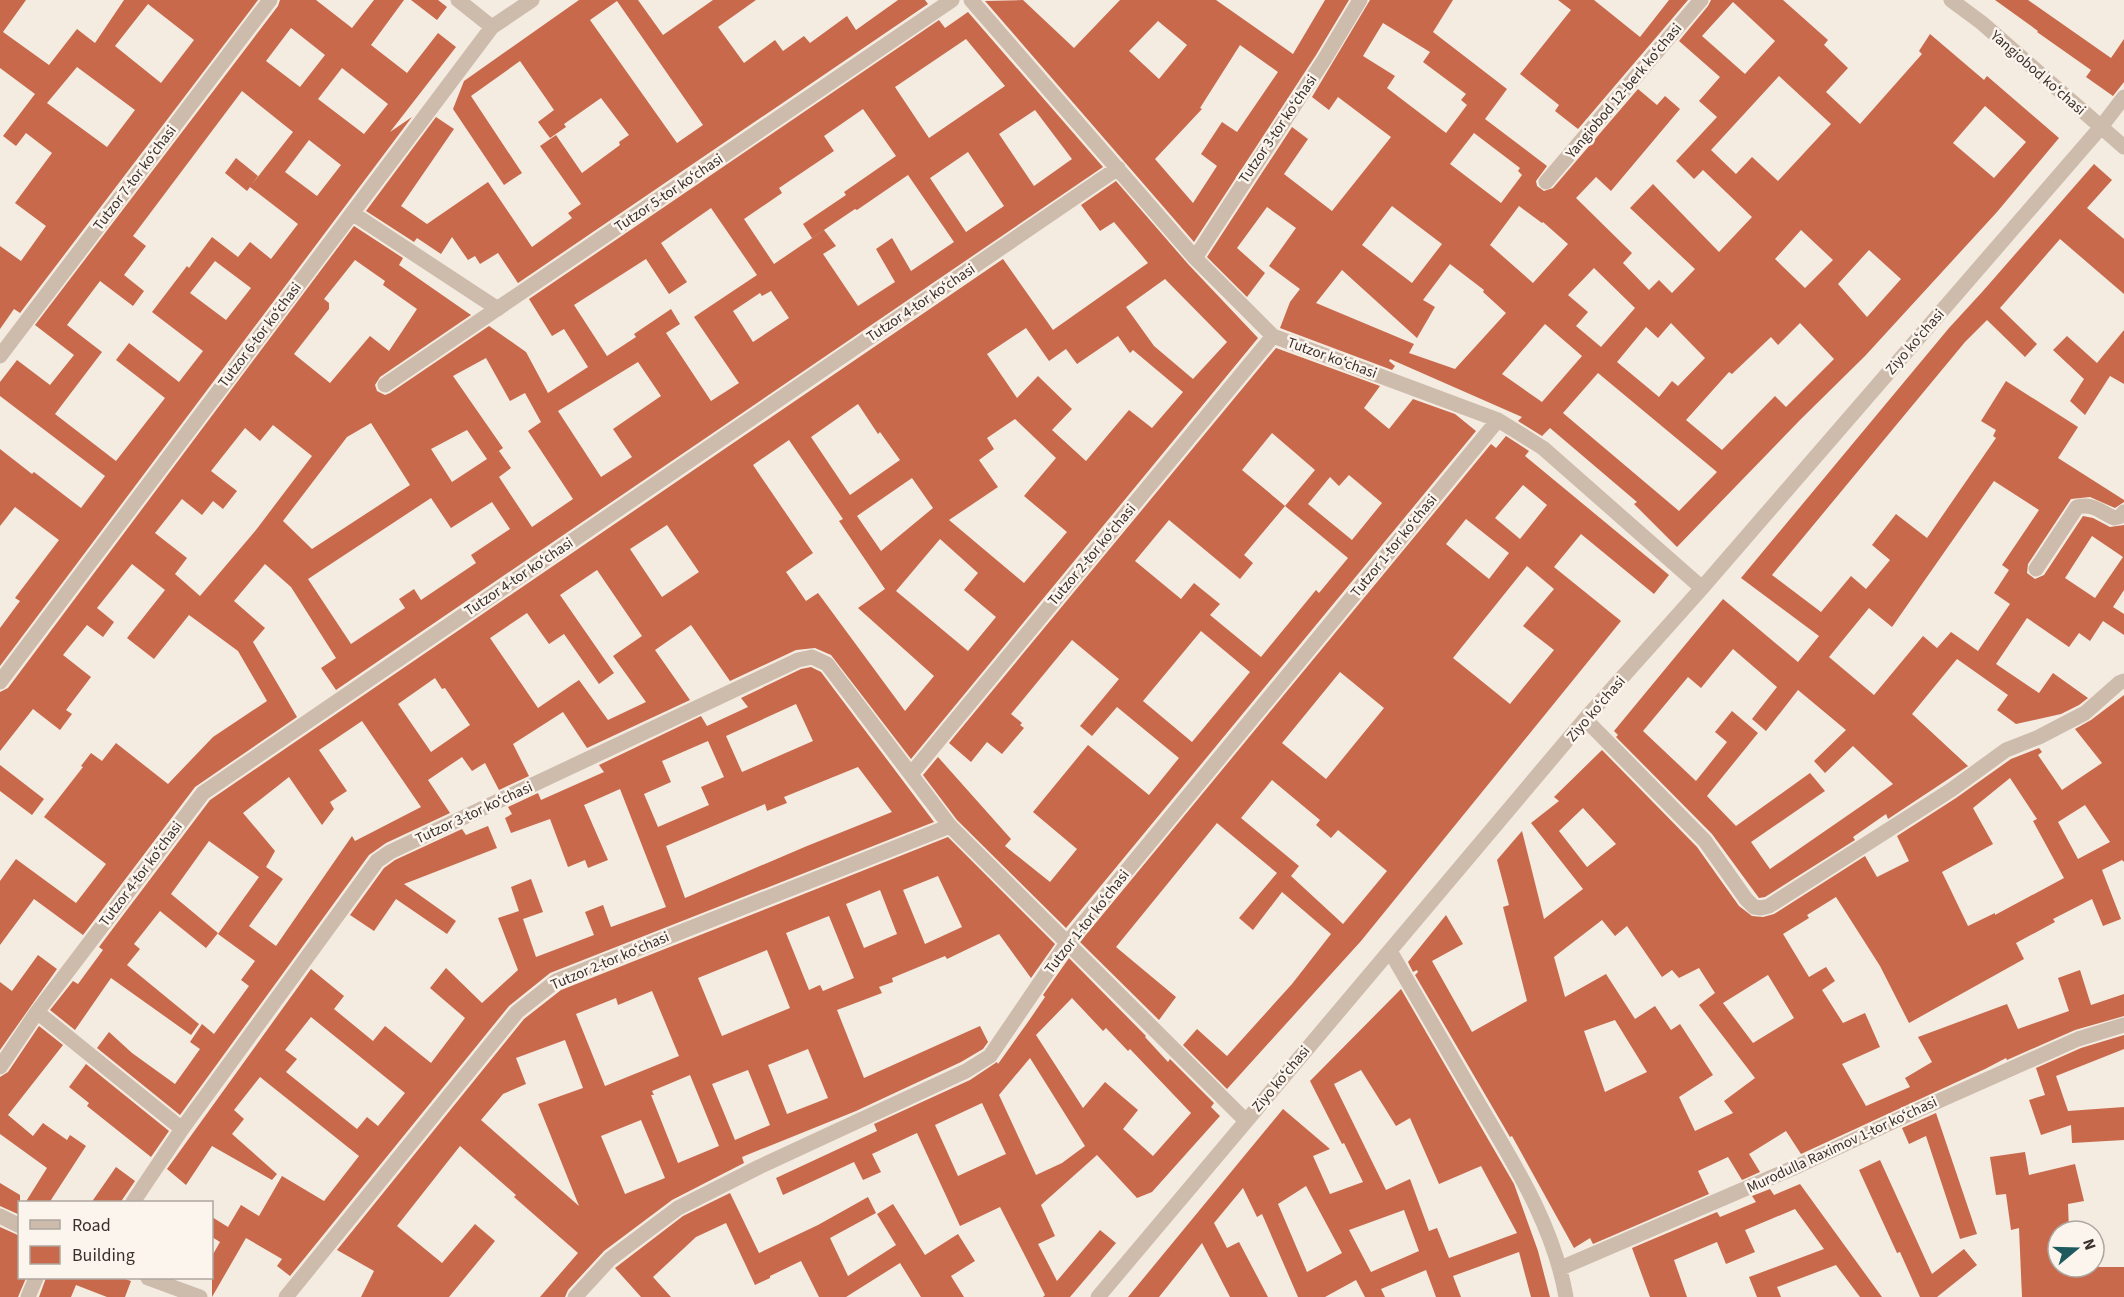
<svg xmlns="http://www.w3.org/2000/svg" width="2124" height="1297" font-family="'Source Sans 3',sans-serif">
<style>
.building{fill:#c8694b;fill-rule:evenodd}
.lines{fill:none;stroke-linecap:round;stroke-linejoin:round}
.minor{stroke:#cdbbac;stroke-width:15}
.labels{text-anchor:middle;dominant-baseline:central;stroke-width:5;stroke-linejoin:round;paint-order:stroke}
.street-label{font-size:15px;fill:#3b302b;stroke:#fbf5ee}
</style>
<rect width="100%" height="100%" fill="#f4ebe1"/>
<path class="building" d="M0 0H26L3 32 49 65 77 29 95 43 124 0H258L20 313 14 309 0 329V246L21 261 46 226 15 203 52 153 26 133 16 146 3 136 35 94 0 68ZM148 4 194 40 161 83 115 46ZM77 67 135 110 107 147 47 103Z
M280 0H316L352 28 374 0H404L371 45 407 73 438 33 456 47 390 132 412 117 0 666V628L20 601 15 598 59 540 15 507 0 526V449L32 474 34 472 81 508 105 476 0 396V382L17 360 50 385 74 355 35 325 278 6ZM291 28 325 55 300 87 266 61ZM342 68 388 104 364 134 318 99ZM242 91 293 132 253 183 258 176 236 158 225 173 247 191 250 187 298 224 271 259 250 242 238 257 212 237 189 268 187 266 152 312 203 351 179 382 129 343 116 360 165 398 116 461 55 414 102 352 67 325 100 281 133 306 144 291 124 275 146 246 133 236ZM309 140 341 165 317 196 285 172ZM215 261 251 288 226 320 190 293Z
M411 0H438L447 7 437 20Z
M579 0H638L663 35 713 0H756L718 27 744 63 775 40 783 51 804 36 810 43 847 16 856 30 898 0H925L928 4 518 283 498 253 480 264 475 256 468 260 452 237 441 254 417 238 414 242 366 211 436 117 454 129 401 206 427 224 488 182 532 247 572 218 568 213 581 204 540 146 556 135 582 173 620 145 619 142 629 135 601 98 564 124 566 127 550 138 538 122 554 110 520 61 471 96 522 173 504 185 453 109 464 81ZM617 1 703 125 677 143 590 20Z
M1023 0 1074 48 1120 0H1216L1293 54 1325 0H1349L1316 55 1194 242 985 1ZM1158 21 1187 45 1159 79 1129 51ZM1240 45 1278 72 1237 132 1222 122 1201 154 1217 166 1193 203 1155 159 1202 109 1200 108Z
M1370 0H1453L1433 32 1507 89 1485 119 1547 166 1536 181 1537 186 1544 191 1553 188 1638 89 1657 105 1665 96 1680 109 1611 191 1596 177 1576 198 1632 253 1623 263 1649 290 1659 280 1672 293 1695 269 1630 208 1653 184 1719 252 1752 217 1703 170 1694 179 1676 161 1717 117 1699 101 1720 77 1679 41 1708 6 1711 0H1783L1828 40 1824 45 1848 68 1826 92 1860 124 1922 54 1919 51 1930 34 1984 80 1987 76 2059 138 1997 212 1865 356 1800 420 1677 547 1634 504 1637 502 1550 428 1542 436 1518 421 1522 417 1390 359 1389 361 1395 366 1392 370 1280 328 1290 302 1300 289 1269 266 1296 228 1267 207 1237 248 1265 273 1247 297 1207 257 1292 127 1308 139 1284 174 1332 211 1391 137 1338 97 1329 110 1312 97ZM1733 2 1775 41 1745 74 1702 36ZM1383 23 1430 52 1423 62 1466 94 1461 100 1467 105 1446 133 1387 88 1395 76 1363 56ZM1779 76 1831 124 1778 181 1752 157 1736 174 1711 150ZM1985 106 2026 142 1994 178 1953 143ZM1474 133 1520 168 1518 171 1522 175 1501 203 1450 164ZM1392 206 1442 244 1412 283 1362 245ZM1519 206 1542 223 1543 222 1568 244 1533 283 1490 245ZM1801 230 1833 260 1805 288 1775 259ZM1869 250 1901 279 1867 317 1838 284ZM1450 264 1484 290 1483 292 1506 313 1455 369 1409 353 1414 344 1316 303 1342 270 1417 338 1435 307 1423 300ZM1594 268 1635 308 1601 347 1576 326 1588 312 1568 295ZM1671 323 1705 358 1678 386 1672 381 1659 397 1617 362 1646 327 1658 338ZM1800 323 1834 359 1786 407 1775 396 1722 450 1686 420 1729 372 1732 374 1771 337 1778 345ZM1545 324 1582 356 1542 402 1502 374ZM1598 373 1717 472 1679 511 1563 413Z
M1558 0H1594L1640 37 1669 0H1688L1578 129 1555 111 1559 105 1520 74 1571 10Z
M1995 0H2028L2111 58 2124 39V82L2113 96 2086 77 2091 70 2037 32 2038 31Z
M968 12 1103 167 336 690 321 668 336 658 291 587 265 564 234 601 265 628 253 642 297 717 195 787 83 935 34 899 0 945V881L16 859 76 903 106 864 44 817 83 767 81 766 91 753 102 761 116 743 168 784 213 737 267 701 238 651 189 615 154 659 127 638 165 590 132 564 97 608 114 622 103 637 87 625 63 655 91 677 66 710 72 714 60 730 33 709 0 751V692L8 688 354 226 403 258 399 265 471 315 380 377 375 385 377 391 385 395 390 393 489 326 526 352 548 393 588 367 564 329 552 336 529 299 939 20 945 28ZM966 39 1005 86 929 138 895 87ZM863 109 896 156 844 192 846 195 803 224 812 238 855 209 857 210 908 175 954 242 911 271 892 238 876 249 895 282 858 306 823 254 836 246 824 230 774 264 744 219 782 193 779 188 834 151 824 136ZM1035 110 1072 159 1034 186 999 134ZM968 152 1004 206 966 232 930 178ZM711 208 757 275 694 317 739 383 711 401 666 333 680 324 671 309 634 334 636 337 607 356 574 305 646 259 669 294 687 282 661 243ZM355 260 385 281 383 285 417 309 389 351 370 336 330 383 294 354 329 309V303L324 299ZM771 291 789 318 753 342 733 311 760 293 762 296ZM486 358 510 401 525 393 541 422 528 431 573 499 532 527 499 477 511 468 499 451 492 456 503 448 453 376ZM638 362 661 396 613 429 632 457 601 477 558 411ZM371 423 410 485 312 549 283 521 347 437ZM273 425 312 456 256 530 200 596 175 574 187 558 155 533 182 499 202 515 213 501 223 509 237 491 211 471 245 428 260 441ZM467 430 487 459 452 482 431 449ZM431 498 451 528 492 502 510 529 471 555 476 563 421 600 414 589 399 599 405 608 351 644 308 579Z
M2094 164 2112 180 2087 208 2124 239V294L2060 239 2000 308 2037 344 2025 357 1987 320 1965 342 1772 575 1821 612 1851 576 1866 589 1890 560 1872 545 1896 514 1927 538 1996 438 1993 436 1996 430 1981 421 2006 381 2078 427 2058 458 2124 500V502L2115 508 2090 497 2071 499 2028 564 2027 573 2035 579 2044 575 2083 516 2093 518 2110 527 2124 525V590L2113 607 2124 614V635L2103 621 2090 641 2079 633 2069 647 2027 618 1996 664 2039 693 2053 673 2088 698 2079 705 2061 714 2016 724 1997 710 2008 695 1957 659 1912 714 1968 766 1888 819 1886 814 1853 837 1855 840 1765 897 1759 898 1712 834 1616 737 1618 735 1614 731 1723 599 1798 662 1819 636 1741 578 1949 328 1983 291ZM1994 481 2039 510 2002 565 2009 570 1994 593 2010 604 1978 651 1951 632 1937 648 1923 636 1874 695 1829 657 1869 608 1892 627ZM2092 536 2123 557 2095 598 2065 578ZM1733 649 1777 687 1752 719 1766 731 1798 690 1846 730 1814 761 1825 773 1853 746 1893 784 1770 869 1751 842 1825 791 1810 773 1736 826 1707 796 1758 733 1732 711 1715 732 1727 742 1696 781 1643 731 1688 677 1701 688Z
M1116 181 1188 264 1258 338 911 759 831 655 815 648 796 650 730 681 691 625 655 650 690 700 587 748 563 712 513 744 529 776 499 790 485 763 472 771 462 757 428 780 450 813 386 843 369 855 180 1115 97 1048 109 1032 132 1053 175 1084 200 1049 190 1042 202 1024 214 1034 249 986 241 980 255 961 218 934 259 877 209 841 171 894 218 933 206 948 160 911 134 944 140 949 127 965 199 1024 191 1035 111 978 75 1030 50 1010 73 981 78 984 103 950 99 947 210 800 1003 259 1053 330 1148 263 1114 222 1100 231 1081 205ZM1165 279 1227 342 1193 379 1154 346 1126 307ZM1026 328 1049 361 1066 349 1077 364 1118 336 1130 353 1133 350 1183 392 1152 428 1129 410 1086 461 1052 430 1072 409 1038 376 1017 398 987 354ZM858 404 878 434 880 432 900 460 850 495 811 437ZM1015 419 1056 458 1024 496 1067 532 1024 583 949 520 998 487 979 460 994 449 987 438ZM789 440 843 519 839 521 885 589 858 608 934 676 905 711 818 593 806 601 786 572 813 553 753 465ZM912 478 933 508 881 551 857 516ZM667 525 699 572 662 597 630 549ZM940 539 978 573 964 590 996 617 968 651 896 591ZM597 570 642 636 613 656 646 702 608 720 579 680 538 708 490 638 527 613 549 644 564 634 599 684 614 673 560 595ZM435 678 442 689 445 688 470 725 431 752 398 704ZM362 721 421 807 355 841 352 836 276 946 249 926 283 879 266 867 275 851 243 813 289 777 322 825 334 809 330 802 347 791 319 750Z
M2124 330V384L2110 376 2085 415 2070 401 2084 379 2053 350 2067 336 2097 363Z
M1276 348 1380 386 1364 408 1389 429 1413 399 1455 414 1476 431 1066 928 957 820 923 775 938 757 1011 839 1005 846 1050 882 1077 849 1033 812 1088 745 1149 795 1179 758 1117 707 1092 736 1080 726 1119 679 1072 640 1011 714 1022 723 1020 725 1024 728 1002 754 987 742 971 762 949 743ZM1272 433 1315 470 1285 506 1242 470ZM1349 475 1382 503 1352 540 1308 504 1330 477 1339 486ZM1285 506 1348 558 1319 593 1316 590 1261 657 1210 615 1220 604 1194 583 1181 599 1135 561 1169 520 1240 579 1253 563 1244 555ZM1201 631 1250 672 1192 742 1143 701Z
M1506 436 1529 451 1525 456 1669 575 1654 594 1581 534 1554 567 1621 621 1361 941 1227 1089 1183 1045 1197 1029 1227 1056 1292 984 1331 934 1282 892 1253 930 1239 918 1277 873 1217 823 1116 947 1176 997 1159 1020 1080 942 1491 444 1496 448ZM1523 485 1547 505 1520 539 1495 518ZM1466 519 1509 553 1489 579 1446 544ZM1527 566 1554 589 1523 626 1554 650 1510 704 1453 658ZM1340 672 1384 708 1326 779 1282 743ZM1272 780 1320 820 1316 825 1331 838 1338 830 1387 871 1343 924 1291 876 1299 866 1241 818Z
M811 667 821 672 934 822 550 973 509 1006 290 1276 277 1266 282 1259 246 1238 212 1297V1256L220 1242 212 1237V1217L228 1227 241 1205 259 1216 282 1176 324 1201 359 1156 260 1077 234 1110 244 1119 232 1134 277 1174 272 1180 212 1146 186 1185 167 1169 311 969 344 996 334 1009 373 1041 385 1026 431 1063 465 1018 430 988 446 968 482 1003 518 970 498 918 519 911 511 887 531 879 543 912 523 919 536 957 594 935 585 912 603 905 611 927 666 907 620 789 584 805 608 860 588 868 585 860 568 867 550 819 511 833 505 818 512 814 508 807 538 793 541 800 604 772 599 765 701 716 707 726 748 707 741 698 801 669ZM796 704 813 741 742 772 726 736ZM708 741 724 777 701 787 709 805 658 827 644 794 671 782 662 761ZM858 767 892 812 807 846 685 898 666 846 765 804 767 811 787 803 784 797ZM311 1017 405 1093 378 1126 367 1117 357 1129 286 1072 297 1059 285 1050Z
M2124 695V862L2122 860 2102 870 2121 919 2103 926 2092 899 2053 919 2055 922 2016 943 2024 959 1909 1023 1880 966 1836 897 1807 915 1809 918 1783 934 1809 977 1826 967 1835 981 1822 990 1843 1023 1865 1013 1880 1047 1842 1064 1866 1106 1910 1087 1905 1078 1932 1062 1918 1037 2007 1004 2018 1029 2069 1011 2058 978 2080 970 2091 1005 2124 994V1016L2075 1030 2007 1060 2006 1058 1985 1069 1801 1154 1786 1131 1749 1154 1760 1172 1742 1180 1728 1157 1698 1171 1709 1194 1593 1244 1590 1238 1574 1248 1512 1136 1510 1137 1415 975 1418 972 1417 970 1413 972 1408 962 1446 915 1463 944 1432 961 1472 1032 1527 1001 1503 907 1509 905 1497 860 1522 831 1544 919 1583 889 1531 823 1559 801 1554 797 1602 750 1697 847 1739 906 1752 916 1763 917 1774 914 1865 856 1877 877 1909 861 1897 836 1956 798 2011 759 2039 748 2042 752 2038 755 2062 790 2102 763 2075 729 2091 720ZM2010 778 2037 819 2033 821 2064 878 1995 915V913L1968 926 1942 872 1993 844 1973 808ZM2085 805 2110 842 2078 859 2058 822ZM1583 808 1616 844 1587 867 1559 831ZM1602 920 1615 936 1627 926 1662 977 1672 970 1679 978 1699 968 1715 993 1699 1005 1755 1078 1724 1101 1733 1113 1695 1131 1679 1097 1713 1075 1680 1024 1671 1030 1655 1006 1635 1019 1606 974 1565 997 1554 957ZM1768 975 1794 1018 1753 1043 1723 1003ZM1615 1020 1647 1072 1605 1092 1584 1031Z
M0 765 44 799 32 815 0 791Z
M488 826 497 848 404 884 456 921 447 934 396 899 374 931 350 915 384 868 395 860 462 829 466 835Z
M948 837 1055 944 1031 978 999 934 947 959 945 956 892 978 893 982 879 987 882 993 837 1010 864 1078 980 1026 988 1042 983 1049 961 1062 856 1111 742 1157 744 1163 672 1200 604 1251 568 1290 565 1297H540L578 1253 514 1197 516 1195 460 1146 397 1226 442 1263 475 1224 495 1241 449 1297H361L374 1271 337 1250 524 1019 561 990ZM938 876 962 927 925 944 903 890ZM880 890 897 934 864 948 846 904ZM829 916 854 978 823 991 820 985 809 990 786 933ZM767 950 790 1008 722 1036 698 978ZM652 991 679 1056 605 1086 576 1014 616 998 618 1005ZM565 1040 583 1088 538 1104 579 1206 481 1120 503 1094 526 1084 516 1058ZM808 1049 828 1098 787 1114 768 1065ZM748 1070 770 1125 735 1140 712 1084ZM690 1075 719 1146 678 1163 651 1095H654L652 1091ZM641 1120 665 1178 625 1194 601 1136Z
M38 955 57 969 0 1050V982L12 991Z
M1069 958 1146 1036 1145 1037 1168 1062 1170 1059 1214 1103 1211 1107 1220 1116 1152 1192 1137 1198 1097 1155 1041 1205 1055 1236 1038 1244 1057 1281 1100 1230 1116 1243 1070 1297H1043L1045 1295 1000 1207 960 1226 917 1133 872 1154 881 1172 863 1180 854 1162 783 1195 776 1178 877 1131 874 1124 970 1080 997 1062 998 1064 1028 1022 1045 997 1043 995ZM1072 998 1103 1031 1106 1028 1128 1051 1130 1049 1191 1113 1153 1156 1123 1129 1138 1110 1105 1082 1083 1108 1036 1035ZM1030 1058 1085 1146 1062 1163 1036 1175 999 1095ZM982 1103 1006 1154 958 1176 935 1125Z
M1401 989 1514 1184 1538 1251 1550 1297H1531L1519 1252 1453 1276 1461 1297H1436L1426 1270 1381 1289 1385 1297H1365L1356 1280 1325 1297H1298L1262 1214 1257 1217 1243 1188 1214 1223 1227 1248 1239 1242 1268 1297H1230L1202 1243 1159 1297H1128L1283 1109 1330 1149 1313 1156 1330 1194 1363 1182 1344 1143 1342 1144 1310 1081ZM1361 1070 1396 1126 1410 1118 1439 1184 1481 1166 1517 1233 1449 1258 1437 1228 1429 1231 1410 1179 1386 1190 1334 1084ZM1306 1186 1342 1253 1307 1272 1278 1204ZM1404 1210 1419 1251 1371 1272 1349 1230Z
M39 1026 63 1045 8 1115 33 1136 43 1123 67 1140 70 1135 86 1146 49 1203H25L47 1168 0 1134V1077L8 1072Z
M2124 1035V1049L2056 1076 2068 1111 2124 1107V1140L2072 1143 2071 1125 2041 1135 2029 1100 2045 1095 2036 1068 2081 1048Z
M86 1064 169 1131 151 1157 87 1106 89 1103 69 1087Z
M1936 1113 1977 1234 1960 1239 1926 1136 1909 1144 1902 1128Z
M2025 1152 2029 1175 2075 1164 2084 1201 2068 1204 2069 1231H2058V1267H2124V1297H2022L2019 1228 2011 1230 2006 1194 1996 1195 1990 1157Z
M1880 1160 1932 1274 1964 1249 1977 1265 1937 1297H1920L1900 1252 1897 1253 1859 1170Z
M116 1167 135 1181 120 1203H91Z
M0 1183 20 1195V1215L0 1206Z
M1800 1184 1882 1297H1860L1836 1265 1777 1287 1781 1297H1757L1749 1277 1824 1249 1795 1209 1745 1230 1755 1252 1726 1264 1717 1242 1674 1260 1687 1297H1650L1632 1248 1717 1212 1720 1217 1756 1202 1752 1196 1770 1189 1774 1195Z
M730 1193 759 1253 818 1225 868 1197 876 1213 830 1238 848 1276 896 1245 877 1214 893 1204 925 1255 958 1234 975 1261 951 1276 964 1297H921L900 1263 846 1297H819L801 1261 770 1276V1278L755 1285 726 1223 696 1237 653 1277 671 1297H641L615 1268 683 1216Z
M0 1227 20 1236V1278H26L18 1297H0Z
M46 1278H122L131 1281 125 1297H107L76 1285 71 1297H39Z"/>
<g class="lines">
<path class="minor" d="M458 0 492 27
M971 0 1195 258 1273 336 1498 420 1543 448 1702 588
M1951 0 1982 23 2124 147
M1546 182 1701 0
M352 213 498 309
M1195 258 1324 60 1360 0
M0 356 270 0
M385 385 952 0
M2036 569 2077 507C2093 503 2101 512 2114 518L2121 516 2124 512
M0 682 492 27 532 0
M1585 719 1705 841 1746 899 1754 907 1761 908 1769 906 1951 790 2006 750 2039 737 2085 713 2119 683 2124 681
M911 774 1273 336
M1390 951C1420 1003 1450 1054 1480 1106 1516 1167 1554 1227 1566 1297
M37 1012 182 1129
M0 1067 37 1012 203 793 1118 168
M133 1202 182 1129 377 861 390 852 798 660 812 657 827 664 950 826 1246 1121
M0 1216 20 1226
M1561 1268 1798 1166 1916 1111 2078 1039 2124 1025
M148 1278 200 1297
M28 1297 36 1278
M286 1297 517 1012 556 981 950 826
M575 1297 610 1259 678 1208 759 1167 966 1071 990 1056 1067 943 1498 420
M1098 1297 1585 719 1702 588 2101 127 2124 97"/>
</g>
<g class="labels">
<g class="street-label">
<text transform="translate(2038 73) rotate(41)">Yangiobod koʻchasi</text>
<text transform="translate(1624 91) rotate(-50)">Yangiobod 12-berk koʻchasi</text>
<text transform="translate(1278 129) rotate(-56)">Tutzor 3-tor koʻchasi</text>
<text transform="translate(135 178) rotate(-53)">Tutzor 7-tor koʻchasi</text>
<text transform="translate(669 193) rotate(-34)">Tutzor 5-tor koʻchasi</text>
<text transform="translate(921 303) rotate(-34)">Tutzor 4-tor koʻchasi</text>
<text transform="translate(260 335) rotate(-53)">Tutzor 6-tor koʻchasi</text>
<text transform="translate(1915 342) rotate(-49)">Ziyo koʻchasi</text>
<text transform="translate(1332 358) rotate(20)">Tutzor koʻchasi</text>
<text transform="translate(1394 546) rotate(-51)">Tutzor 1-tor koʻchasi</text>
<text transform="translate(1092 555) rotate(-50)">Tutzor 2-tor koʻchasi</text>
<text transform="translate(519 577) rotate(-34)">Tutzor 4-tor koʻchasi</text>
<text transform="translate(1596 709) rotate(-49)">Ziyo koʻchasi</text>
<text transform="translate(474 813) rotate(-25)">Tutzor 3-tor koʻchasi</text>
<text transform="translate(141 874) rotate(-53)">Tutzor 4-tor koʻchasi</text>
<text transform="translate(1087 922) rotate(-52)">Tutzor 1-tor koʻchasi</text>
<text transform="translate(610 961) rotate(-23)">Tutzor 2-tor koʻchasi</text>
<text transform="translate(1281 1079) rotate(-50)">Ziyo koʻchasi</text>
<text transform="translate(1842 1145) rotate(-25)">Murodulla Raximov 1-tor koʻchasi</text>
</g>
</g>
<rect x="18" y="1201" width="195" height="78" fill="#fbf5ee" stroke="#aea6a0" stroke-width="1.5"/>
<rect x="30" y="1220" width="30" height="9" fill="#cdbbac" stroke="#aea6a0" stroke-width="1.5"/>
<text x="72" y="1231" font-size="18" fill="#3b302b">Road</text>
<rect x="30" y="1246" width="30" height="18" fill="#c8694b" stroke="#aea6a0" stroke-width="1.5"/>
<text x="72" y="1261" font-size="18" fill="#3b302b">Building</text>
<g transform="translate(2076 1249) rotate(71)"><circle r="28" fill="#fbf5ee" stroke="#aea6a0" stroke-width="1.5"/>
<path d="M0-4.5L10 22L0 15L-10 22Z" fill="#1f5a5e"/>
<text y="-9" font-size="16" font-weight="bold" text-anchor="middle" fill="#3b302b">N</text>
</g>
</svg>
